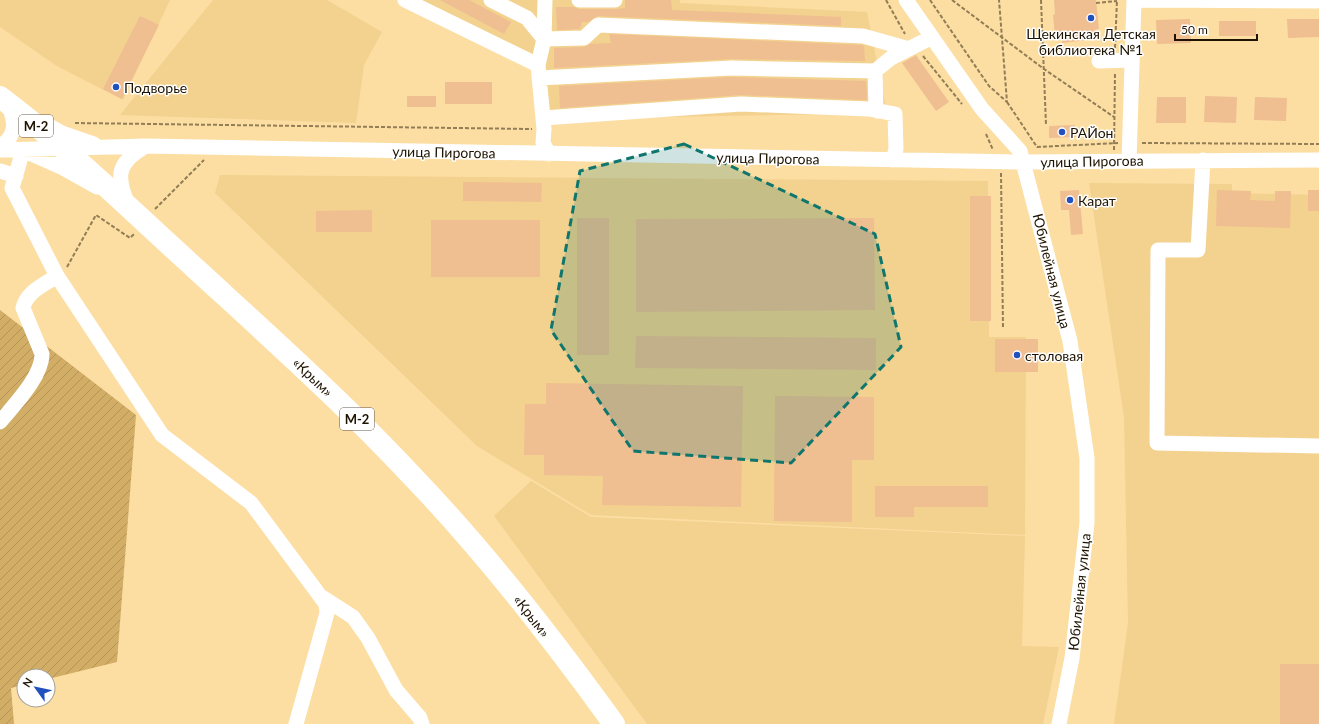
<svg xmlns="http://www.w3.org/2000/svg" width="1319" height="724" font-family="Lato,sans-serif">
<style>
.built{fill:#f3d18e}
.garden{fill:url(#garden-furrows)}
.building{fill:#efbe91}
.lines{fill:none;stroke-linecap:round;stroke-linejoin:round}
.path{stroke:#927d55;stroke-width:2;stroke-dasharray:4 2;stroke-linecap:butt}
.minor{stroke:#fff;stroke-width:15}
.highway{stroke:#fff;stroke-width:22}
.marked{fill:#0f766e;fill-opacity:0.2;stroke:#0f766e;stroke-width:3;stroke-dasharray:8 5;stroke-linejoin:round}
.poi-dot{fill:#2151bf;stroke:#fff;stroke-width:1.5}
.labels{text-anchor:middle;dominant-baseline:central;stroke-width:3;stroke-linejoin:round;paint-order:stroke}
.shield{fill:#fff;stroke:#625a4c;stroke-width:1}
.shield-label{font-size:13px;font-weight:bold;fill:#1e1300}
.poi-label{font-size:14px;fill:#1e1300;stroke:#fff;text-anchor:start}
.street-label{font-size:14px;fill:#1e1300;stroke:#fff}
</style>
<defs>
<pattern id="garden-furrows" width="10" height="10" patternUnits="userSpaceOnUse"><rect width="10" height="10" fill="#d1ad65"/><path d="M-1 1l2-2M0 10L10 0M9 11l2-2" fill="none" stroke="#b39456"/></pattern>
</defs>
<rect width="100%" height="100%" fill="#fcdea3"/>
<path class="built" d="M0 0H170L123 100 57 66 0 27Z
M213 0H327L382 32 364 65 356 123 120 115Z
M421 0H680V3L867 12 887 113 548 119 545 64Z
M220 175 988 181 989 337H1026L1025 535 591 515 477 446 215 193Z
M1089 183 1232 184V193L1319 195V724H1114L1128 623 1124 417Z
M531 481 591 517 1025 536 1022 646 1059 647 1043 724H647L494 516Z"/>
<path class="garden" d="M0 310 136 415 117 662 48 679V676H24V685L11 688 14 724H0Z"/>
<path class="building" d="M440 0H469L511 22 504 34Z
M625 0H671L672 10 841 17V26L598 16 588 22H582L580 29 557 30 556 7H574L579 9H615L625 8Z
M1054 0H1096L1099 29 1094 30 1095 39 1062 43 1061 35 1055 36 1053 15 1055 14Z
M140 16 159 25 122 99 103 89Z
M1190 19 1191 43 1157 44 1156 20Z
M1287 19H1319V37L1288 38Z
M1219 21H1256V36H1219Z
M609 34 862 45 864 46 865 61 731 59 554 68V48L584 47 590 44 611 43Z
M916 55 949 102 936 111 902 63Z
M731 77 866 81 867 100 740 95 560 108 559 86Z
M445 82H492V104H445Z
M407 96H436V107H407Z
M1205 96 1237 97 1236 123 1204 122Z
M1157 97H1186V123H1156Z
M1255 97 1287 98 1286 121 1254 120Z
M1075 125 1076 137 1049 138V126Z
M463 182 542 183 541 202 463 201Z
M1079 190 1083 234 1071 235 1069 210H1061L1060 191Z
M1217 190 1251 191 1250 200 1275 201V191H1291L1290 228 1216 226Z
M1308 190H1319V211H1308Z
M970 196H991V321H970Z
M372 210V232H316V211Z
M577 218H609V355H577Z
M874 218 875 310 636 312V219Z
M431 220H540V277H431Z
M636 336 876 338V370L635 368Z
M995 339H1038V372H995Z
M546 383 743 386 741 507 602 505 603 476 544 475V455H524L525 404H546Z
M775 396 874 397V460H852V522L774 521Z
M875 486H988V507H914V517H875Z
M1280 664H1319V724H1280Z"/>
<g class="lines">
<path class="path" d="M886 0 905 34
M930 0 989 86 1007 102 999 0
M952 0 1044 69 1114 117
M1041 0 1046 125
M1096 3 1117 1
M1115 48 1117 0
M923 56 962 104
M1007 102 1037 147 1118 143
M75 123 532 129
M986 134 993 150
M1142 143 1319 144
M1114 150 1115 72
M1001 173 1003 328
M155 209 204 160
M67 267 96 215 130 238 134 234"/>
<path class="minor" d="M405 0 538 65 544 129 543 143 549 154
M491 0 527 18 544 39 545 0
M579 0H615
M906 0 982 109 1020 151 1070 341 1087 458V523L1072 658 1059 724
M1134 3 1142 0 1319 1
M1099 61 1132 60
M538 65 544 39 584 38 598 25 863 36 909 49
M875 71 891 58 932 37
M539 78 731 68 875 71 876 111
M543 118 741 104 869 109 895 114 896 149 893 160
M44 123 62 133 94 144
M0 146C18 136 15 120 8 104
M0 150 146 146 1024 162 1319 160
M23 150 12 188 57 276 162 435 251 503 326 604 327 613 296 724
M27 152 63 168 97 187
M1203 160 1198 250H1158L1157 443 1319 446
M1129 161 1134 0
M0 171 16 176
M128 204C115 175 118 162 146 146
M0 422C14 405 42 377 42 354L23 308C26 292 44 285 57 276
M322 597 353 617 368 638 396 690 420 718 422 724"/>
<path class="highway" d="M0 97C69 149 132 211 196 269 270 337 345 404 413 477 487 554 552 638 614 724"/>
</g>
<path class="marked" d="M684 144 875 234 901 347 791 463 633 451 551 330 580 171Z"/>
<g class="poi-dot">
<circle cx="1091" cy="18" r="4"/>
<circle cx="116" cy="87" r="4"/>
<circle cx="1062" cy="132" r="4"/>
<circle cx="1070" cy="200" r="4"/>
<circle cx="1017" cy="355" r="4"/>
</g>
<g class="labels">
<g class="shield">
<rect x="19" y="115" width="34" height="22" rx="3"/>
<rect x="340" y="408" width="34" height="22" rx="3"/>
</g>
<g class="shield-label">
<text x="36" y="126">М-2</text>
<text x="357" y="419">М-2</text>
</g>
<g class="poi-label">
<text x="1091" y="33" text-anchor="middle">Щекинская Детская<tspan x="1091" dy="16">библиотека №1</tspan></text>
<text x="124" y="87">Подворье</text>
<text x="1070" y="132">РАЙон</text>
<text x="1078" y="200">Карат</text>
<text x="1025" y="355">столовая</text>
</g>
<g class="street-label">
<text transform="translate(444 152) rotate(1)">улица Пирогова</text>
<text transform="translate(768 158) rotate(1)">улица Пирогова</text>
<text transform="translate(1092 161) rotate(-1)">улица Пирогова</text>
<text transform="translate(1052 271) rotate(76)">Юбилейная улица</text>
<text transform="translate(313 377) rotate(44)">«Крым»</text>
<text transform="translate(1079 592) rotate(-84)">Юбилейная улица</text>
<text transform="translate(532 616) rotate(52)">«Крым»</text>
</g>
</g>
<g transform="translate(36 688) rotate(303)"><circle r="19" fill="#ffffff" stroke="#a5a199"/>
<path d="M0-3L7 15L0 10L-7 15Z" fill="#2151bf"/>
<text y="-6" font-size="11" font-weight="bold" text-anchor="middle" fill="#1e1300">N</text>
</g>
<path d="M1175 34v6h82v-6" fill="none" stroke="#1e1300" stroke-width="2"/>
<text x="1181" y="34" font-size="12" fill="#1e1300" stroke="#ffffff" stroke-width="3" paint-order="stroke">50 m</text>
</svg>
